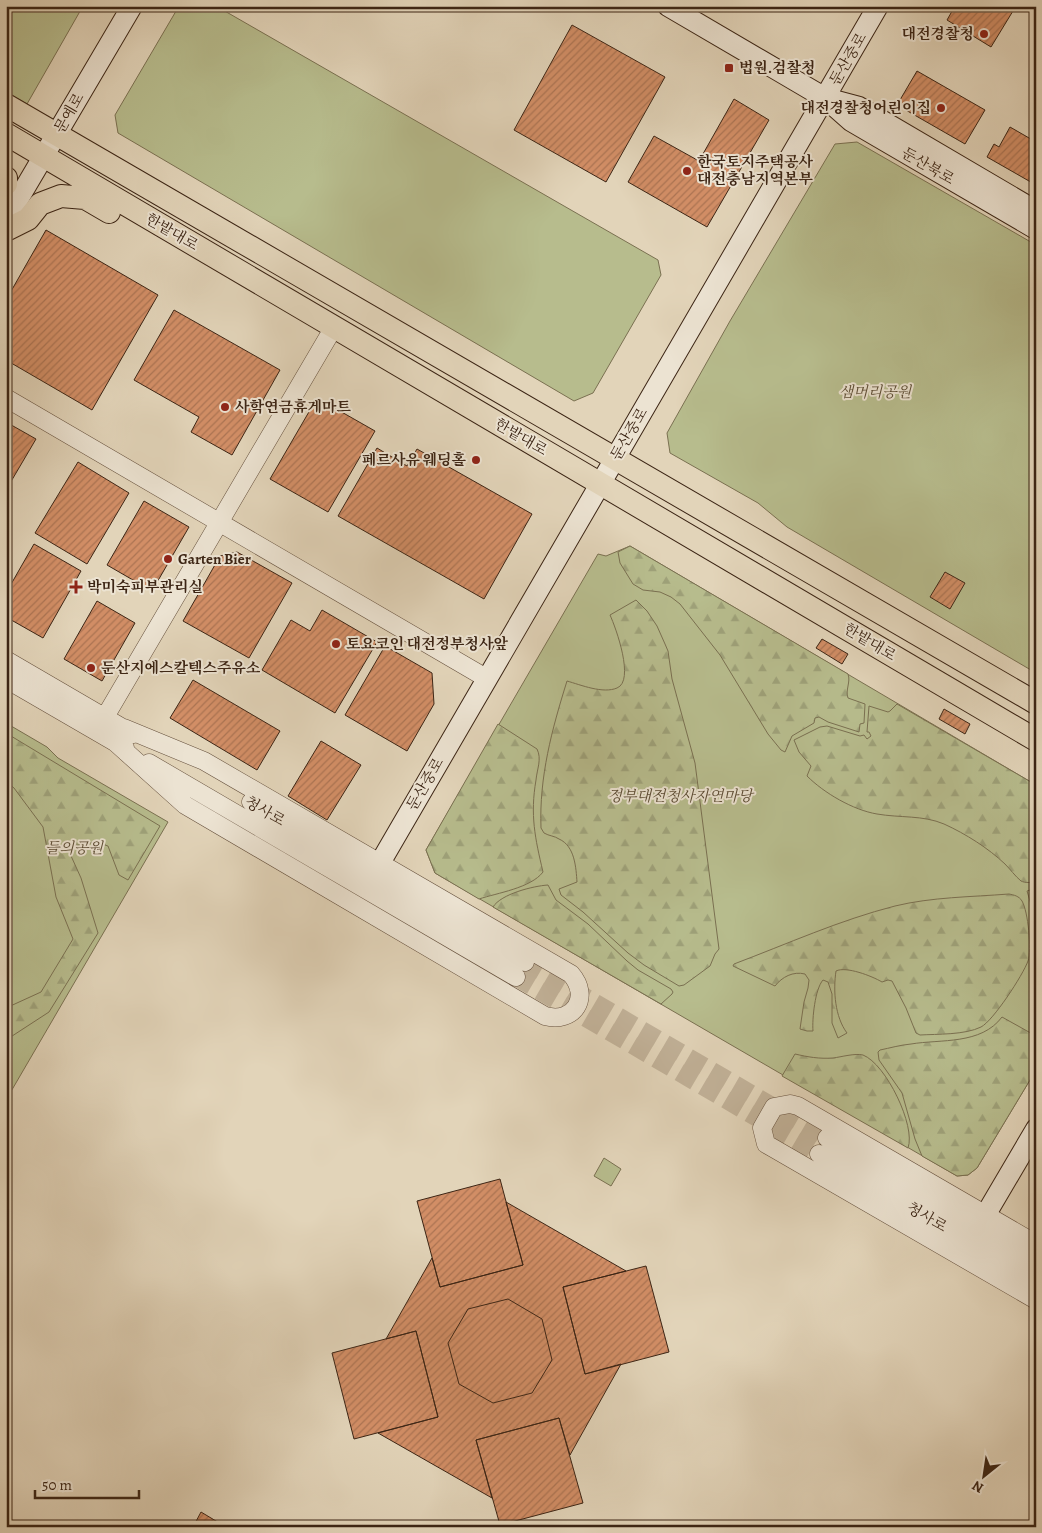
<svg xmlns="http://www.w3.org/2000/svg" width="1042" height="1533" font-family="Alegreya,'Noto Serif KR',serif">
<style>
.green{fill:#b7bc8d;stroke:#7a7051}
.forest{fill:url(#forest-firs);stroke:#7a7051}
.building{fill:url(#building-hatch);stroke:#3c2515}
.lines{fill:none;stroke-linecap:round;stroke-linejoin:round}
.tertiary-tunnel{stroke:#c1b198;stroke-width:18;stroke-dasharray:18 9;stroke-linecap:butt}
.tertiary-casing{stroke:#66513e;stroke-width:19}
.secondary-casing{stroke:#3c2515;stroke-width:22}
.primary-casing{stroke:#3c2515;stroke-width:24}
.tertiary{stroke:#ece3d2;stroke-width:18}
.secondary{stroke:#ece3d2;stroke-width:20}
.primary{stroke:#e2d4b9;stroke-width:22}
.poi-dot{fill:#8f2418;stroke:#ece3d2;stroke-width:2}
.labels{text-anchor:middle;dominant-baseline:central;stroke-width:4;stroke-linejoin:round;paint-order:stroke}
.poi-label{font-size:15px;font-weight:bold;fill:#3c2515;stroke:#ece3d2;text-anchor:start}
.street-label{font-size:15px;fill:#3c2515;stroke:#ece3d2}
.park-label{font-size:15px;font-style:italic;fill:#5b4b33;stroke:#ece3d2}
</style>
<defs>
<pattern id="forest-firs" width="22" height="20" patternUnits="userSpaceOnUse" patternTransform="scale(1.25)"><rect width="22" height="20" fill="#b7bc8d"/><path d="M5 1l3.5 6h-7zM16 11l3.5 6h-7z" fill="#9ea179"/></pattern>
<pattern id="building-hatch" width="6" height="6" patternUnits="userSpaceOnUse" patternTransform="scale(1.25)"><rect width="6" height="6" fill="#d28e66"/><path d="M-1 1l2-2M0 6l6-6M5 7l2-2" fill="none" stroke="#ac7453"/></pattern>
</defs>
<rect width="100%" height="100%" fill="#e2d4b9"/>
<filter id="stains"><feTurbulence type="fractalNoise" baseFrequency=".004" numOctaves="4"/><feColorMatrix values="0 0 0 0 .2 0 0 0 0 .09 0 0 0 0 .02 0 0 0 .5 -.17"/></filter>
<radialGradient id="worn" r=".72"><stop offset=".6" stop-color="#630" stop-opacity="0"/><stop offset="1" stop-color="#630" stop-opacity=".3"/></radialGradient>
<path class="green" d="M6 6H83L27 104 6 92Z
M179 6H216L658 260 661 275 593 393 574 401 118 133 115 115Z
M857 142 1036 245V673L787 527 758 503 670 453 667 433 730 321 835 144Z
M630 546 1036 785V1070L977 1168 968 1175 957 1176 435 873 426 850 598 554 606 556Z
M6 723 47 747 58 758 168 822 6 1100Z
M604 1158 621 1169 611 1186 594 1176Z"/>
<path class="forest" d="M630 546 848 674C851 682 845 690 848 698L865 704 864 723 860 724 859 732 828 722 819 717 815 718 814 723 792 736 785 752 781 750 768 734 720 655 680 604 671 597 660 592 643 590 633 584 620 563 618 552Z
M636 600 647 611 657 626 665 644 668 651 672 679 695 763 719 949 715 954 710 966 684 985 679 986 644 965 628 953 583 912 561 895 559 889 577 882C576 868 575 846 559 839 555 836 549 836 544 833L541 828C539 777 552 729 567 681 581 685 603 694 617 688 635 681 616 628 610 615Z
M897 704 1036 785V881C1031 883 1025 883 1021 881 1015 876 1010 869 1005 864 988 848 966 834 944 824 923 815 900 818 877 814 853 810 824 793 807 776L811 766 799 752 794 740 820 727 827 726 860 736 864 735 867 739 871 736 869 732H867L869 706 888 712 890 711Z
M498 724 537 749C542 759 537 769 536 780 530 815 535 838 543 872 531 888 497 893 479 899L435 873 426 850Z
M6 733 160 826 128 880 119 875 108 846 96 842 67 847 81 878 98 933 49 1012 6 1040V1008L41 992 73 939 56 897 43 827 14 788 6 781Z
M548 885 556 900 588 924 627 961 638 970 671 989 673 992 672 994 661 1004 493 907C501 894 533 886 548 885Z
M1036 888V930L1033 911 1027 891Z
M1009 894C1014 895 1019 896 1022 901 1028 911 1032 950 1028 961 1023 975 993 1021 981 1027 965 1035 937 1034 920 1035L916 1033 906 1008 892 981 888 980 882 982C872 976 846 966 836 971 833 991 835 1017 847 1033L838 1038 832 1023V994L828 982 823 980C815 989 812 1019 813 1031H807L800 1029 804 1002 808 988 809 980 805 974C793 971 782 977 775 986L733 966 734 964C787 944 840 920 895 906 932 897 971 897 1009 894Z
M1002 1017 1036 1036V1070L977 1168 968 1175 957 1176 922 1156 915 1139 902 1093 879 1060 878 1052 880 1050C890 1048 900 1045 911 1044 941 1039 981 1045 1002 1017Z
M795 1054C808 1057 819 1059 833 1058 841 1057 855 1053 863 1055 886 1064 916 1126 908 1148L782 1076Z"/>
<path class="building" d="M955 6H1016L991 47 947 20Z
M572 25 665 77 606 182 514 130Z
M917 71 985 110 965 144 897 105Z
M734 99 769 120 707 227 628 182 654 136 699 161Z
M1010 127 1036 142V185L987 157 994 144 999 147Z
M46 230 158 295 92 410 6 360V300Z
M174 310 280 370 232 455 191 432 199 417 134 380Z
M317 398 375 431 328 512 270 479Z
M6 422 36 439 6 490Z
M377 448 407 466 417 449 532 514 484 599 338 516Z
M78 462 129 493 87 564 35 533Z
M144 501 189 527 152 591 107 565Z
M34 544 81 571 43 638 6 617V593Z
M237 552 292 583 249 658 183 621 220 556Z
M945 572 965 583 950 609 930 597Z
M97 601 135 623 102 681 64 659Z
M322 610 377 642 335 713 262 670 291 620 310 631Z
M822 639 848 654 842 664 816 648Z
M385 646 432 673 434 704 407 751 345 715Z
M193 680 280 731 257 770 170 718Z
M944 709 970 724 965 734 939 719Z
M321 741 361 765 327 820 288 796Z
M500 1179 523 1265 440 1287 417 1201Z
M506 1202 626 1271 563 1287 585 1374 621 1364 570 1455 559 1418 476 1440 492 1498 378 1433 438 1417 416 1331 386 1339 432 1258 440 1287 523 1265Z
M646 1266 669 1352 585 1374 563 1287Z
M508 1299 542 1319 552 1360 532 1393 493 1403 459 1384 448 1343 468 1309Z
M416 1331 438 1417 354 1439 332 1353Z
M559 1418 583 1503 500 1525 476 1440Z
M201 1512 226 1527H193Z
M391 1522 399 1527H384Z"/>
<g class="lines">
<path class="tertiary-tunnel" d="M525 962 827 1138
M516 977 819 1154"/>
<defs>
<path id="tertiary" d="M6 398 486 678
M6 660 133 734
M6 679 125 748
M105 717 334 327
M116 743 185 805 545 1016C574 1024 591 997 571 974L204 761 124 728
M149 763 516 977
M251 802 525 962
M827 1138 1036 1260
M819 1154 1036 1280
M1036 1244 798 1106 790 1104 774 1107 762 1128 766 1144 773 1148 1036 1300"/>
<path id="secondary" d="M668 6 825 98 851 121 1036 229
M829 99 859 107 1036 211
M6 220 132 6
M380 863 878 6
M986 1214 1036 1129"/>
<path id="primary" d="M6 105 1036 703
M6 134 1036 740
M6 178V184
M6 230 28 219 40 204 61 196 85 198 109 212"/>
</defs>
<use href="#tertiary" class="tertiary-casing"/>
<use href="#secondary" class="secondary-casing"/>
<use href="#primary" class="primary-casing"/>
<use href="#tertiary" class="tertiary"/>
<use href="#secondary" class="secondary"/>
<use href="#primary" class="primary"/>
</g>
<g class="poi-dot">
<circle cx="984" cy="34" r="5"/>
<rect x="724" y="63" width="10" height="10" rx="2.5"/>
<circle cx="941" cy="108" r="5"/>
<circle cx="687" cy="171" r="5"/>
<circle cx="225" cy="407" r="5"/>
<circle cx="476" cy="460" r="5"/>
<circle cx="168" cy="559" r="5"/>
<path d="M73.5 579.5h5v5h5v5h-5v5h-5v-5h-5v-5h5z"/>
<circle cx="336" cy="644" r="5"/>
<circle cx="91" cy="668" r="5"/>
</g>
<g class="labels">
<g class="poi-label">
<text x="974" y="34" text-anchor="end">대전경찰청</text>
<text x="739" y="68">법원.검찰청</text>
<text x="931" y="108" text-anchor="end">대전경찰청어린이집</text>
<text x="697" y="162">한국토지주택공사<tspan x="697" dy="17">대전충남지역본부</tspan></text>
<text x="235" y="407">사학연금휴게마트</text>
<text x="466" y="460" text-anchor="end">페르사유 웨딩홀</text>
<text x="178" y="559">Garten Bier</text>
<text x="87" y="587">박미숙피부관리실</text>
<text x="346" y="644">토요코인 대전정부청사앞</text>
<text x="101" y="668">둔산지에스칼텍스주유소</text>
</g>
<g class="street-label">
<text transform="translate(848 59) rotate(-60)">둔산중로</text>
<text transform="translate(69 113) rotate(-60)">문예로</text>
<text transform="translate(928 166) rotate(30)">둔산북로</text>
<text transform="translate(172 232) rotate(30)">한밭대로</text>
<text transform="translate(629 434) rotate(-60)">둔산중로</text>
<text transform="translate(521 437) rotate(30)">한밭대로</text>
<text transform="translate(870 642) rotate(31)">한밭대로</text>
<text transform="translate(425 784) rotate(-60)">둔산중로</text>
<text transform="translate(265 811) rotate(30)">청사로</text>
<text transform="translate(927 1217) rotate(30)">청사로</text>
</g>
<g class="park-label">
<text x="875" y="392">샘머리공원</text>
<text x="680" y="796">정부대전청사자연마당</text>
<text x="74" y="848">들의공원</text>
</g>
</g>
<rect width="1042" height="1533" fill="none" stroke="#e2d4b9" stroke-width="25"/>
<rect x="8" y="8" width="1027" height="1518" fill="none" stroke="#3c2515" stroke-width="2.5"/>
<rect x="12" y="12" width="1017" height="1508" fill="none" stroke="#3c2515"/>
<g transform="translate(984 1476) rotate(210)" stroke="#ece3d2" stroke-width="4" paint-order="stroke">
<path d="M0-4L9 19L0 12L-9 19Z" fill="#3c2515"/>
<text y="-8" font-size="14" font-weight="bold" text-anchor="middle" fill="#3c2515">N</text>
</g>
<path d="M35 1490v8h104v-8" fill="none" stroke="#3c2515" stroke-width="2.5"/>
<text x="42" y="1490" font-size="15" fill="#3c2515" stroke="#ece3d2" stroke-width="4" paint-order="stroke">50 m</text>
<rect width="100%" height="100%" filter="url(#stains)"/>
<rect width="100%" height="100%" fill="url(#worn)"/>
</svg>
